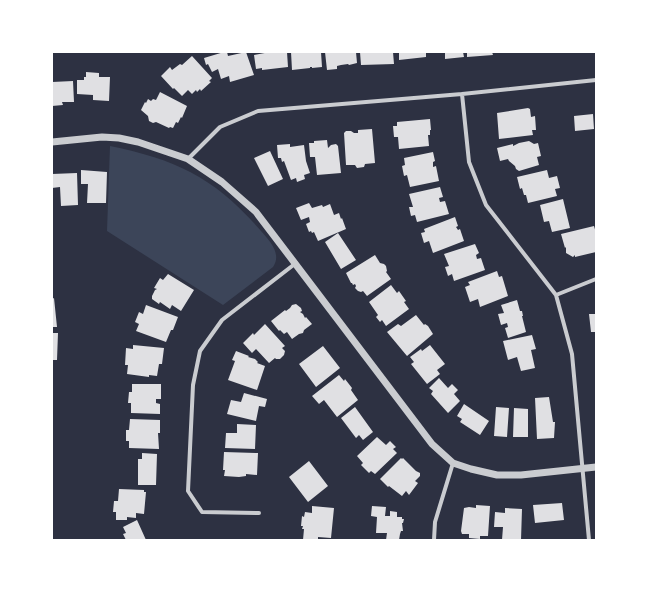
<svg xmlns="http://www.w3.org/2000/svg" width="648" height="592" font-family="Cabin,sans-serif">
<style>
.green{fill:#3c4559}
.building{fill:#e0e0e3}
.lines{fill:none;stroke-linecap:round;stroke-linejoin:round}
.minor{stroke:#caccd0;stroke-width:4}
.tertiary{stroke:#caccd0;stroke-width:7}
</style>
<rect width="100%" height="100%" fill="#2d3142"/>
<path class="green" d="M110 146C178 160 215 178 261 231 270 241 282 254 273 267L223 305 107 231Z"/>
<path class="building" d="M224 52H227L228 56 246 52 254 75 230 82 229 76 221 79 218 69 212 72 208 64 206 65 204 58Z
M270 52H287L288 67 262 70V68L256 69 254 55Z
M291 52H321L322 67 312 68V67H310V68L292 70Z
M325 52H356L357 63 349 65 348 64 341 65 337 66V69L327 70Z
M360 52H393L394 64 361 65Z
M399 52H426V57L399 60Z
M445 52H463L464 57 445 59Z
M467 52H492L493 55 467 57Z
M192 56 212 78 209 81 211 82 201 91 200 89 197 92 196 90 192 94 188 90 182 96 174 88 173 89 161 76 170 67 172 70 180 64 182 65Z
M86 72 99 73V77H110L109 101 93 100V95L77 94V80H84V77H86Z
M73 81 74 102H62L63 105 52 106V82Z
M160 92 187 106 182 118 181 117 178 123 176 122 173 128 170 127 169 128 156 122 153 123 149 121 148 116 141 110 145 102 146 103 148 99 151 101 153 99 156 100Z
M528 108 530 109 531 117 535 116 536 130H532L533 135 499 139 497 113Z
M593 114 594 129 575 131 574 116Z
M430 119 431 130H430V135H428L429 146 399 149 398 137H394L393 126H397V122Z
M372 129 375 163 365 164 364 167 357 168 355 165H346L344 133 346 131H351L354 133H358V130Z
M327 140 328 148 331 145 336 144 338 146 341 173 317 175 315 157H310L309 143H314V141Z
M529 141 534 144 538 143 541 156 537 157 539 165 519 171 516 169 515 166 509 161 508 159 500 161 497 148 513 144V146L519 143Z
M290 144V147L304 145 306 161 310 173 304 175 305 179 297 182 296 178 291 180 284 161 282 162 281 158H278L277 145Z
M270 151 283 179 268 186 254 158Z
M433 152 435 161 433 162V167L436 166 439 181 410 187 407 175 404 176 402 166 405 165 404 158Z
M81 170 107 172 106 203H87L88 184H81Z
M547 170 549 178 557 176 560 188 555 189 557 196 528 203 526 195H524L522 188 520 189 517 177Z
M77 173 78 205 61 206 60 187 52 188V174Z
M440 187 443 197 439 198 440 202 445 201 449 214 417 222 415 215 411 216 409 207H413L409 194Z
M563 199 570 228 552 232 549 221 544 222 540 205Z
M309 203 312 208 322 205 323 207 330 204 334 215 339 213 341 219 342 218 346 229 318 241 314 232 312 233 311 231 309 232 306 224 310 222 309 217 301 220 296 208Z
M455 217 458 226 456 227 458 230 460 229 464 241 433 253 429 241 424 243 421 233 425 232 424 229Z
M594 226 596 233V252L575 257V255L573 257 566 253V247L565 248 561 234Z
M338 233 356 260 341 269 325 242Z
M475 244 479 253 476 255 477 259 481 258 485 270 454 281 452 274 448 276 445 267 449 266 444 254Z
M375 255 380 263 384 264 386 266 387 271 386 272 391 279 367 296 363 291 361 292 358 291 355 288 356 286 355 284 353 285 352 283H351L346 273Z
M497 271 499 277 502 276 508 296 480 307 478 299 470 302 465 287 470 285 468 282Z
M168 274 194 290 181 311 172 305 170 309 160 302 159 304 152 299V296L155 290 157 289 154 288 160 278 163 280Z
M391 285 397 293 399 291 406 301 404 302 409 309 386 326 382 320 380 322 376 317 378 315 369 302Z
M54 298 57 327H52V299Z
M517 300 520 311H522L523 316H522L526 332 508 338 505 328 508 327 507 323 501 325 498 314 504 313 501 305Z
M296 304 301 308 302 311 300 312 303 314 305 318 306 317 312 324 304 330 303 333 299 334 292 339 287 332 284 334 280 330 279 331 271 321 285 310 286 311 290 308 292 305Z
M146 305 178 317 173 330H171L166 342 136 331 139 324 135 322 139 312 143 314Z
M589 314H596V332H591Z
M416 315 424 325 425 324 428 326 433 334 407 356 387 332 398 324 401 326Z
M265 324 285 346 282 348 285 351 284 355 280 359H276L275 358 269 363 256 349 252 353 243 343 253 333 254 335Z
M52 333H58L57 360H52Z
M532 335 536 349 531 350 535 368 521 371 517 357 508 360 503 341Z
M133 345 164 348 162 364H159L157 376 149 375V377L127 374 128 365H125L126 348 133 349Z
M430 345 445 364 437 370 440 374 427 384 411 364 414 362 410 357 421 349 422 351Z
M323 346 340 368 316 387 299 364Z
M236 351 249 356 248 357 255 359 258 362 257 363 265 366 257 390 228 380 235 361 232 360Z
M339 375 344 381 345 379 352 388 351 390 358 400 337 417 324 400 319 404 312 396Z
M439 378 448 388 452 384 458 390 454 394 460 401 448 413 431 394 433 391 429 388Z
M132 384H161V399H156V403L160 404V414L131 413V403H128L129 392H132Z
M244 393 267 399 265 407 259 406 256 421 227 414 231 400 241 402Z
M549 397 553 422H555L554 438 537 439 535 398Z
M464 404 489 421 480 435 460 422 462 419 457 416Z
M355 407 373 432 363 440 359 435 356 438 341 418Z
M496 407 509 408 507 437 494 436Z
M514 408 528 409V437H513Z
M130 419 160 420V433H158L159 449 129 448V441H126V430H129Z
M237 424 256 425 255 449 225 448 226 433H237Z
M377 437 386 445 390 441 396 447 393 449 397 453 375 474 371 471 369 473 361 465 363 463 357 456Z
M224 452 258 453 257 475 246 474V476L239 477 224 476 225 470H223Z
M142 453 157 454 156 485H138V459H142Z
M401 458 402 459 403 458 416 471 420 473V476L415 481 418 483 409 495 406 491 402 496 389 486 388 487 380 479Z
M309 461 328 486 308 502 289 477Z
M119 489 144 490V492H146L144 514 136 513V518L127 517V520H116V512H113L114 501H118Z
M562 503 564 520 535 523 533 505Z
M476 505 490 506 488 536H480V539L469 538V534H462L461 531 464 508 469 507 476 508Z
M312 506 334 508 331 538 318 537V540H303L304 529H302L303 526H301L302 516 304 517 305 512 312 513Z
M372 506 386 507 385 516H390V511L397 512V517H402V519H404L403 523H402L403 531H401L400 534 399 540H386L387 533H376L377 517 371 516Z
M505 508 522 509 521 540H502L503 527H494L495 512 505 513Z
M137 520 146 540H126L123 534 126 533 123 527Z"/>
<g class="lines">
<path class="minor" d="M462 94 469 162 486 205 556 295 572 354 589 540
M188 159 220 127 258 111 462 94 596 80
M556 295 596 279
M259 513 202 512 188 491 193 385 200 351 222 320 296 263
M434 540 435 522 453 463"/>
<path class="tertiary" d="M52 142 102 137 119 138 138 142 188 159 222 182 256 212 432 444 453 463 471 469 497 475H521L596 467"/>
</g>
<rect width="648" height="592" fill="none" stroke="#ffffff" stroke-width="106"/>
</svg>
